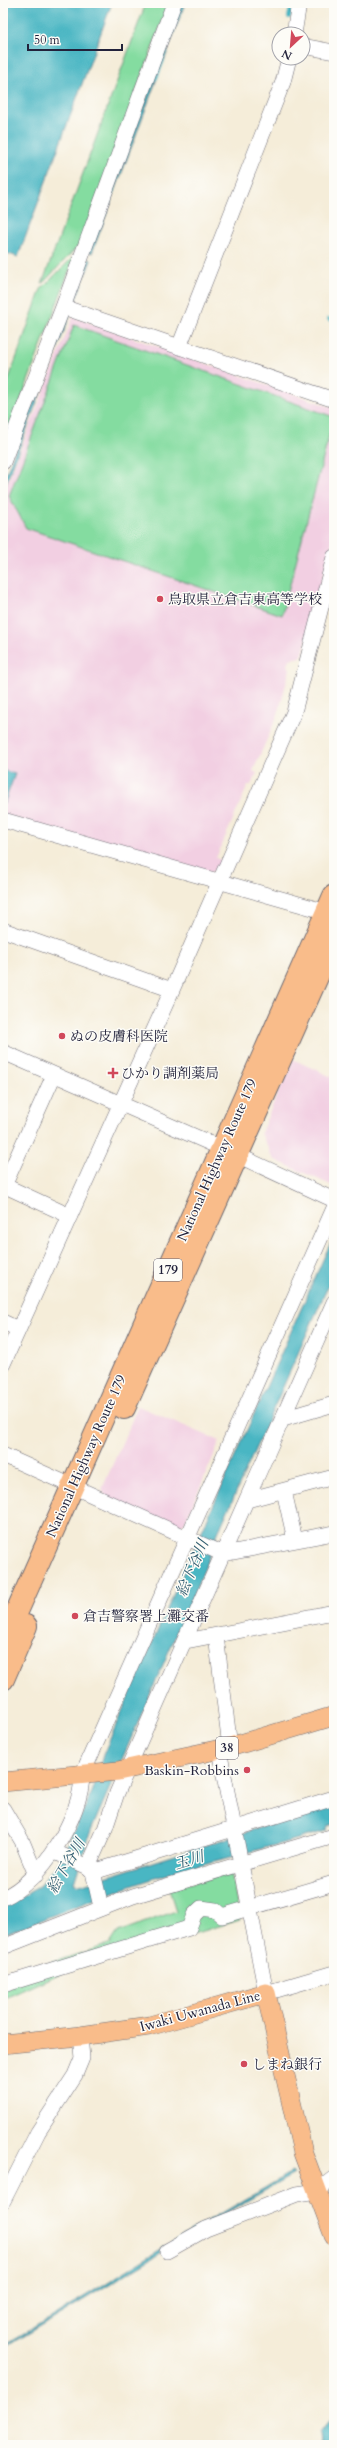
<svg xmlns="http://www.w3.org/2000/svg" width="337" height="2448" font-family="Cardo,'Noto Serif JP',serif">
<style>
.built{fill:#f2cfe2}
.green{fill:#84dca0;stroke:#537f6e}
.water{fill:#48b6c3;stroke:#356c7f}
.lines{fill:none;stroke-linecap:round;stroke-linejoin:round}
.stream{stroke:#48b6c3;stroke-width:4}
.minor-casing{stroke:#6c6972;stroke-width:16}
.major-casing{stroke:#6c6972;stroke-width:20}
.highway-casing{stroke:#6c6972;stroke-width:24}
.minor{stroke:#fff;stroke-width:15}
.major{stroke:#f9bc8a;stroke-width:19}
.highway{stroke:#f9bc8a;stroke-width:22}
.poi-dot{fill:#d1495b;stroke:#fdfcf7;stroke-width:1.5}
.labels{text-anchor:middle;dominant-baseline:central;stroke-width:3;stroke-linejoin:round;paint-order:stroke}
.shield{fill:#fdfcf7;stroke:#646373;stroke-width:1}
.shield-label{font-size:13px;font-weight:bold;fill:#22223b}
.poi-label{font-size:14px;fill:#22223b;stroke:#fdfcf7;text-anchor:start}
.street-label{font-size:14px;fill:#22223b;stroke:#fdfcf7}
.water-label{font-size:15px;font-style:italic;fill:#315d71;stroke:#fdfcf7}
</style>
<rect width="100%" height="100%" fill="#fdfcf7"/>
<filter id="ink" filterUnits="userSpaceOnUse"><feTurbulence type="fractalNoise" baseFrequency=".025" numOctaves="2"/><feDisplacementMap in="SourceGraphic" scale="8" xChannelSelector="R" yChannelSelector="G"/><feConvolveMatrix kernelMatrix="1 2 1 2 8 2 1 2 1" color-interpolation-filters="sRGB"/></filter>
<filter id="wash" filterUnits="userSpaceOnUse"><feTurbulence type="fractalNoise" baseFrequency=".012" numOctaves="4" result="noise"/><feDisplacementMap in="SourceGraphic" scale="16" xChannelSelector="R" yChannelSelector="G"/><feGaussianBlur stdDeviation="0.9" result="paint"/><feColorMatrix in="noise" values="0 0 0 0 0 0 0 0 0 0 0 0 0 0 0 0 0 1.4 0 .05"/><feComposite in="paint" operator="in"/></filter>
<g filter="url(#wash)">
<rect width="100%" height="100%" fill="#f5edd9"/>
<path class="built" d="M73 317 334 408V535L303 653 301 657 290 659 288 665 290 669 278 714 253 771 257 773 251 785H248L216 858 223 861 220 868 209 873 3 815V494Z
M292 1059 334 1078 333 1186 273 1159 261 1133Z
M138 1406 220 1441 185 1522 176 1528 105 1496 102 1489Z"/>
<path class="green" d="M146 3H169L80 244 42 284Z
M75 255 3 448V395L41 289Z
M74 325 334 417 282 615 26 528 9 496Z
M231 1872 240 1920 63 1972 3 1999V1978L110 1944 118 1932 176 1911 169 1889Z"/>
<path class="water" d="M3 3H112L18 257 3 252Z
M181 3H185L163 64 160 63Z
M156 73H159L92 253 89 252Z
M88 259 91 260 3 491V482Z
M3 770 15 774 4 804 3 803Z
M334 1235V1273L217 1535 205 1568 88 1838 74 1883 80 1885 334 1804V1824L328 1826 326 1831C273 1847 218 1859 165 1875 110 1892 56 1914 3 1935V1906L21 1898 40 1885 60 1861 93 1790 103 1755 142 1665Z
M292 2172 294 2174 231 2210 3 2349V2347L179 2238Z
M334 2415V2445H317L321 2443 320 2433Z"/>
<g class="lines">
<path class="stream" d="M289 17 292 3
M156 78 163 60
M329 319 334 321"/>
</g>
</g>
<g filter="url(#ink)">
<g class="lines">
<defs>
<path id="minor" d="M294 34 299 3
M303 46 334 52
M63 307 334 400
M179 347 283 82 289 58
M3 462 63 307 174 3
M3 820 334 914
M3 930 172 990
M3 1052 237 1155 334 1200
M3 1185 70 1216
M4 1186 54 1075
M334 1302 117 1793 105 1829 88 1867 93 1872 334 1798
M3 1322 18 1329
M3 1364 172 990 294 712 334 557
M283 1419 334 1404
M3 1455 223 1554 334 1533
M284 1491 295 1540
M247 1500 334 1477
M216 1636 230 1747
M186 1641 334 1612
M219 1750 266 1993 334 1973
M3 1809 22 1841 36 1875
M53 1851 88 1867
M93 1872 101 1907
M3 1898C41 1882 82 1816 82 1775L334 1208
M3 1947 133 1896 334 1836
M3 1985 189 1928 194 1915 201 1908 215 1910 222 1916 334 1883
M3 2201 38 2132 75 2075 82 2058 80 2036
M167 2251 206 2229 297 2194 317 2191 334 2178"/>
<path id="major" d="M3 1782 118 1771 230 1747 334 1716
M3 2044 80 2036 149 2026 266 1993 303 2153 334 2236"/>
<path id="highway" d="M124 1408 334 939
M3 1643 334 896
M3 1679 26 1626"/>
</defs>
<use href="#minor" class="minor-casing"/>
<use href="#major" class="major-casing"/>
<use href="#highway" class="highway-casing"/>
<use href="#minor" class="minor"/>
<use href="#major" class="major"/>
<use href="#highway" class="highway"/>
</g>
</g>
<g class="poi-dot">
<circle cx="160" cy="599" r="4"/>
<circle cx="62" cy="1036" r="4"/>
<path d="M111 1067h4v4h4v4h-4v4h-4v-4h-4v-4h4z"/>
<circle cx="75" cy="1616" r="4"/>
<circle cx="247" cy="1770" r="4"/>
<circle cx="244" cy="2064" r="4"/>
</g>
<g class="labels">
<g class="shield">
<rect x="154" y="1259" width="28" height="22" rx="3"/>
<rect x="216" y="1737" width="22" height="22" rx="3"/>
</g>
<g class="shield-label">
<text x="168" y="1270">179</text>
<text x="227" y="1748">38</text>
</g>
<g class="poi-label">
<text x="168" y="599">鳥取県立倉吉東高等学校</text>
<text x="70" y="1036">ぬの皮膚科医院</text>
<text x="121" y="1073">ひかり調剤薬局</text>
<text x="83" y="1616">倉吉警察署上灘交番</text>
<text x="239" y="1770" text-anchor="end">Baskin-Robbins</text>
<text x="252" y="2064">しまね銀行</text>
</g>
<g class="street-label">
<text transform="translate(217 1160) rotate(-66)">National Highway Route 179</text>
<text transform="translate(86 1456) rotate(-66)">National Highway Route 179</text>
<text transform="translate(200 2011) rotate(-15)">Iwaki Uwanada Line</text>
</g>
<g class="water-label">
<text transform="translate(192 1568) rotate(-67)">絵下谷川</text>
<text transform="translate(189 1860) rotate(-17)">玉川</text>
<text transform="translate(66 1866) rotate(-60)">絵下谷川</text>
</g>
</g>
<rect width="337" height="2448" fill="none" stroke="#fdfcf7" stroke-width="16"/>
<g transform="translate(291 46) rotate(206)"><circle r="19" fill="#fdfcf7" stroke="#a5a5ac"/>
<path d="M0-3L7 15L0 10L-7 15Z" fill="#d1495b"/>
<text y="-6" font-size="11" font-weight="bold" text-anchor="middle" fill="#22223b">N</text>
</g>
<path d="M28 44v6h94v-6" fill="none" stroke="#22223b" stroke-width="2"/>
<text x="34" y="44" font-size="12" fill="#22223b" stroke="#fdfcf7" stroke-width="3" paint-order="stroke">50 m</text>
</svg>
